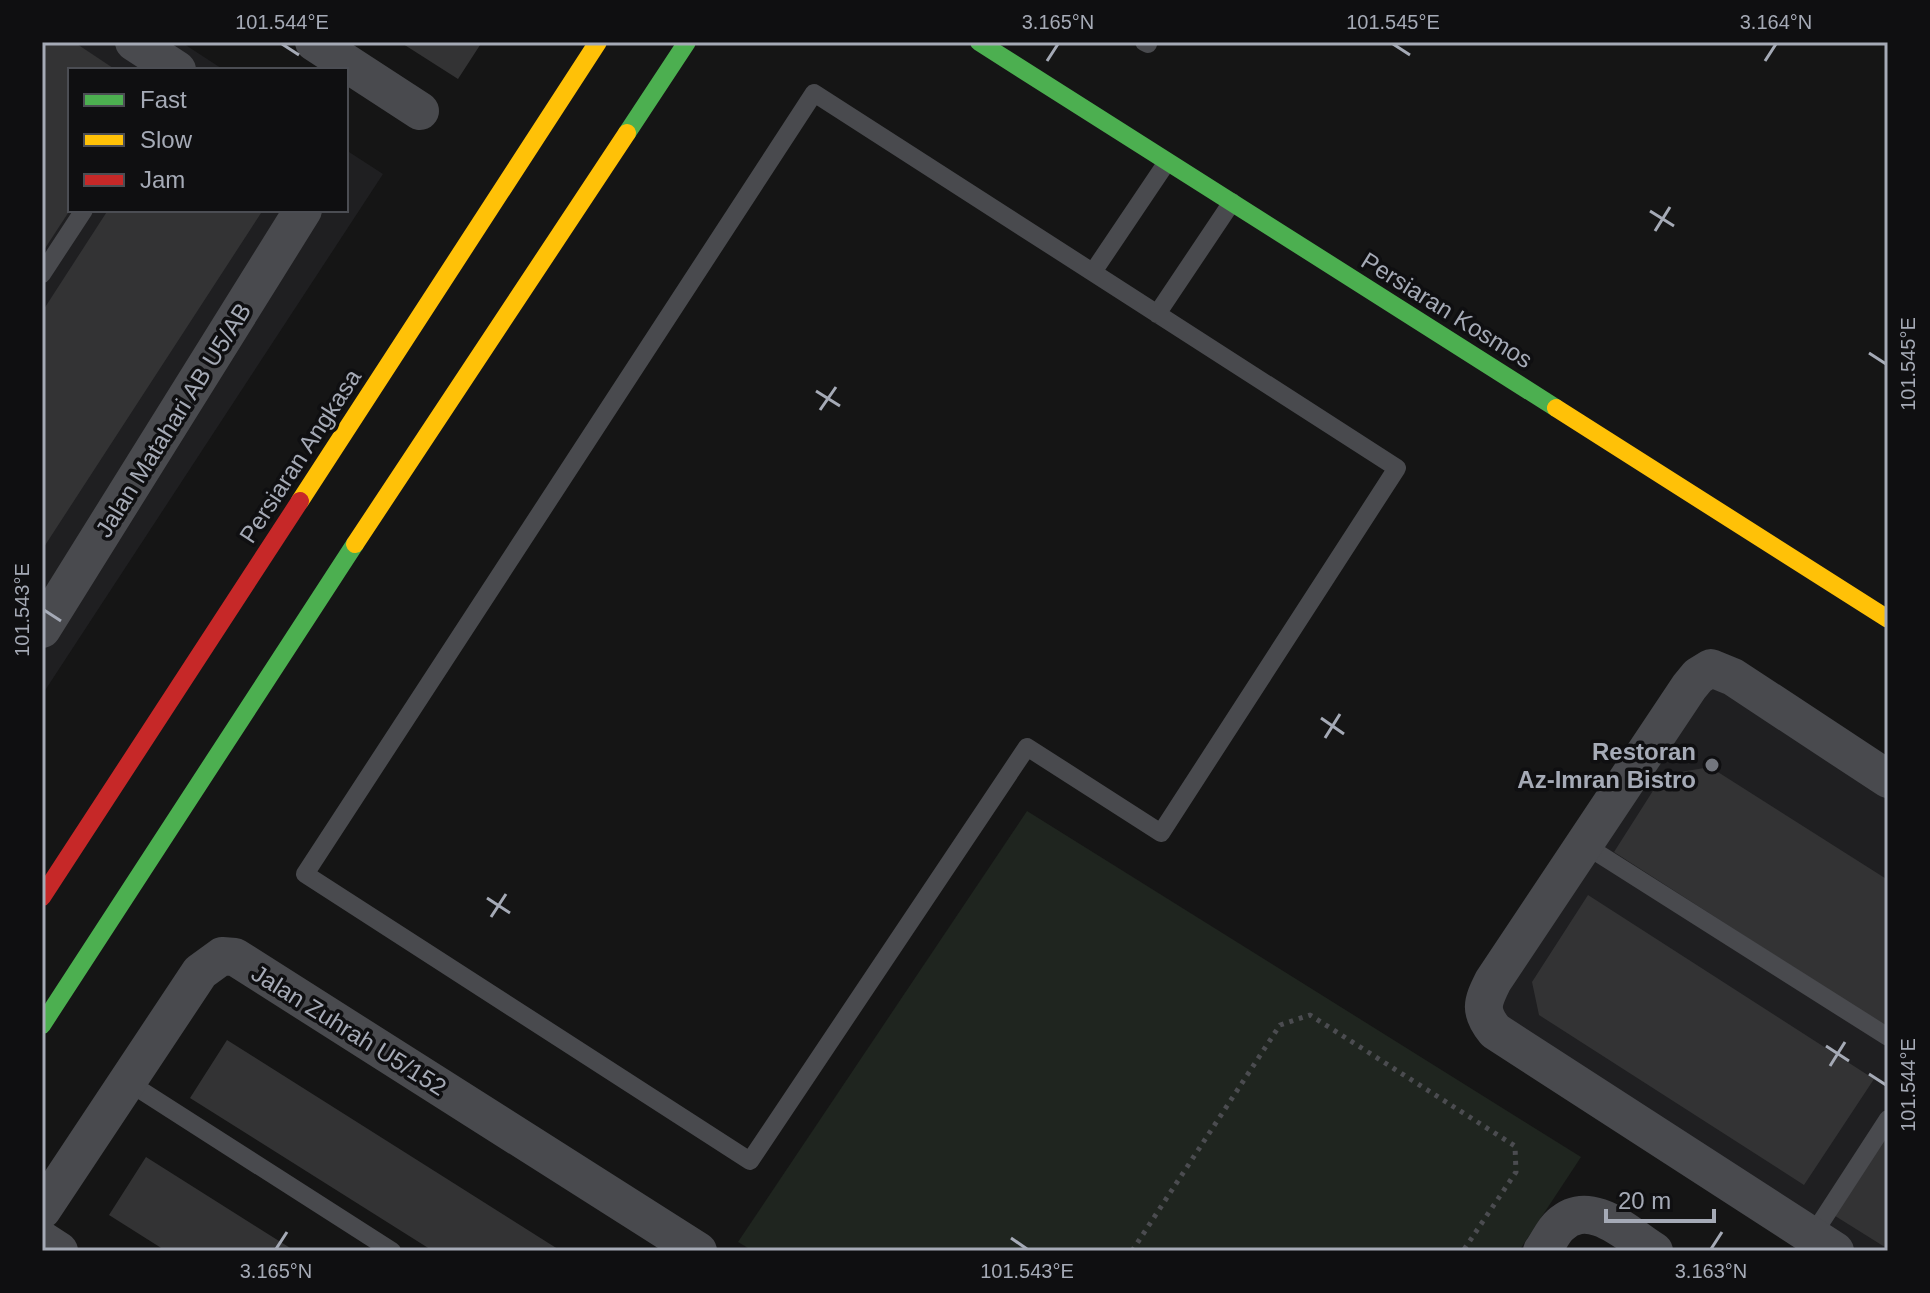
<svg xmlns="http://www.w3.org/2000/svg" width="1930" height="1293" font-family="Arial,sans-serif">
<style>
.built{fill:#1f1f21}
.green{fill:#1f251f}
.building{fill:#333334}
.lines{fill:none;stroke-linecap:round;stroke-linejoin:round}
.path{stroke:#4b4c50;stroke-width:5;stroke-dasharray:4 6;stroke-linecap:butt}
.lane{stroke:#494a4e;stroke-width:18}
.street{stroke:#494a4e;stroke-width:38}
.fast{stroke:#4caf50;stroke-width:18}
.slow{stroke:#ffc107;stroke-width:18}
.jam{stroke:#c62828;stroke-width:18}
.ticks{fill:none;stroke:#a5aab6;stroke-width:3}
.poi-dot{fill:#73767e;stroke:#0f0f11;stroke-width:3}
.labels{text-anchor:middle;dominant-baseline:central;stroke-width:7;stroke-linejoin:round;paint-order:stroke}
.street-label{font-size:24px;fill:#a5aab6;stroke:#0f0f11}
.poi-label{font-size:24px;font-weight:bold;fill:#a5aab6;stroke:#0f0f11;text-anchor:end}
.neatline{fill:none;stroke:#a5aab6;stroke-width:3}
.ticks-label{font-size:20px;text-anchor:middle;fill:#a5aab6}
</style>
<rect width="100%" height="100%" fill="#151515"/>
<path class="built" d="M42 42H181L224 70H70V210H346V150L383 174 42 695Z
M1709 684 1888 800V1251H1858L1503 1019 1499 998Z"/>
<path class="green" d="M1027 811 1581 1157 1519 1251H753L738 1242Z"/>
<path class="building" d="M74 42 116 70H70V210L42 253V43Z
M400 42H482L458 79Z
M108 210H263L42 550V312Z
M1710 767 1888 880V1028L1614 852 1663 775Z
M1588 895 1874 1079 1804 1185 1539 1015 1532 982Z
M227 1040 561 1251H433L190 1098Z
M1888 1125V1249L1832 1214Z
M146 1157 295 1251H166L109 1215Z"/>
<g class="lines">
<path class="path" d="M1132 1251 1280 1025 1310 1015 1515 1146 1516 1172 1463 1251"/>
<path class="lane" d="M1144 42 1148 44
M814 93 1397 468 1161 833 1027 747 750 1161 305 874Z
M1093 272 1167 162
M42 274 84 210
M1157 314 1232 202
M1585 845 1888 1037
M128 1082 392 1251
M1812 1236 1888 1119"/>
<path class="street" d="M134 42 177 70
M314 42 420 111
M42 629 303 210
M42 1210 200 972 222 956 235 957 698 1251
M42 1240 59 1251
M1542 1251C1548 1243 1553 1231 1560 1225 1590 1197 1627 1234 1654 1251
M1835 1251 1495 1031C1479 1011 1482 1003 1493 981L1689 687 1698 676 1711 668 1733 677 1888 779"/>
<path class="fast" d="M979 42 1556 408
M627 133 687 42
M42 1025 355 544"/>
<path class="slow" d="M1556 408 1888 619
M300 501 598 42
M355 544 627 133"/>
<path class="jam" d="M42 897 300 501"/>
</g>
<path class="ticks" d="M282 44 299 55M1393 44 1410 55M1047 61 1058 44M1765 61 1776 44M1650 211 1674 226M1655 231 1670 207M1869 353 1886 364M816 391 840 406M820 410 836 387M44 610 61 621M1321 718 1344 734M1325 738 1340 714M487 898 510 913M491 917 506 894M1826 1046 1849 1061M1830 1066 1845 1042M1869 1074 1886 1085M1011 1238 1027 1249M276 1249 287 1232M1711 1249 1722 1232"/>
<circle class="poi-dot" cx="1712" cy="765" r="8"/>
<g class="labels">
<g class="street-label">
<text transform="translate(1447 310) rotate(32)">Persiaran Kosmos</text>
<text transform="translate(173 420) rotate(-58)">Jalan Matahari AB U5/AB</text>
<text transform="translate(300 456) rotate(-57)">Persiaran Angkasa</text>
<text transform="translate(349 1030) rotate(32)">Jalan Zuhrah U5/152</text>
</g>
<g class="poi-label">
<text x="1696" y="751">Restoran<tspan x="1696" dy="28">Az-Imran Bistro</tspan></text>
</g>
</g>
<rect width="1930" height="1293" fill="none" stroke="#0f0f11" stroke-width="88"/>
<rect x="68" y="68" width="280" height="144" fill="#0f0f11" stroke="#4b4d53" stroke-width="2"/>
<rect x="84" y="94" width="40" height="12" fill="#4caf50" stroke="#4b4d53" stroke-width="2"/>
<text x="140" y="108" font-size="24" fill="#a5aab6">Fast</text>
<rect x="84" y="134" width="40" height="12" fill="#ffc107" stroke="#4b4d53" stroke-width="2"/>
<text x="140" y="148" font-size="24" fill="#a5aab6">Slow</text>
<rect x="84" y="174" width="40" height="12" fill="#c62828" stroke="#4b4d53" stroke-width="2"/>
<text x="140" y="188" font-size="24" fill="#a5aab6">Jam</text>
<path d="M1606 1209v12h108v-12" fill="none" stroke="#a5aab6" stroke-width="4"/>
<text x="1618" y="1209" font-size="24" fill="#a5aab6" stroke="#0f0f11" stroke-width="6" paint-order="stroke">20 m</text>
<rect x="44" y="44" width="1842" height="1205" class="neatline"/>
<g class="ticks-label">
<text x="282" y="29">101.544°E</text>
<text x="1058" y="29">3.165°N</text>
<text x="1393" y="29">101.545°E</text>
<text x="1776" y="29">3.164°N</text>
<text transform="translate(1908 364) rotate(-90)" y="7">101.545°E</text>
<text transform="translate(22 610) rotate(-90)" y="7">101.543°E</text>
<text transform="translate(1908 1085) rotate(-90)" y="7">101.544°E</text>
<text x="276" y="1278">3.165°N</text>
<text x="1027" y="1278">101.543°E</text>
<text x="1711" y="1278">3.163°N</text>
</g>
</svg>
